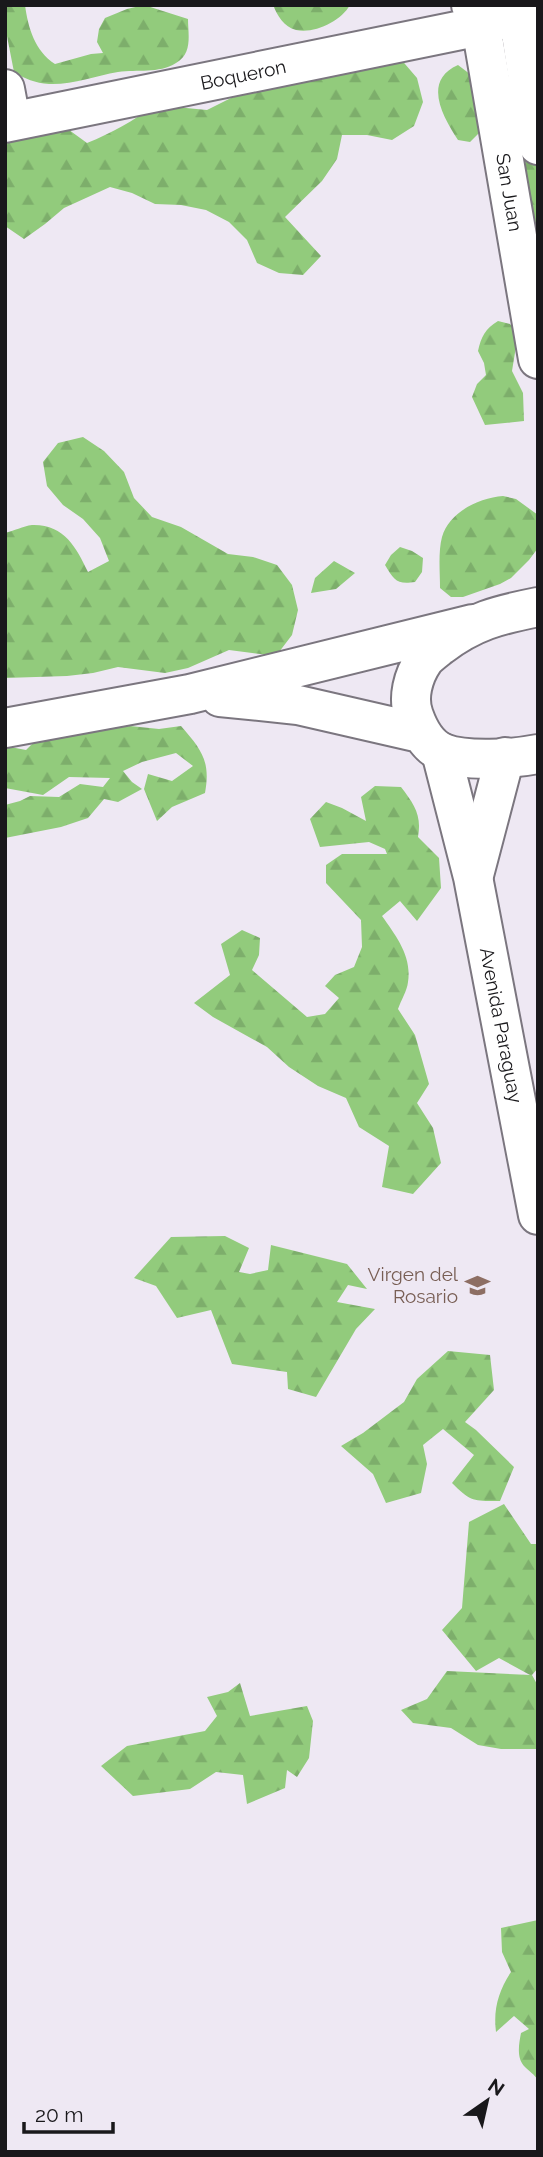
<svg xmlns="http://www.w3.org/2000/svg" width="543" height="2157" font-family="Raleway,sans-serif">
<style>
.forest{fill:url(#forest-firs)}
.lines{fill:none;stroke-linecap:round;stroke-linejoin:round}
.minor-casing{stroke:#7b767f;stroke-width:42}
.highway-casing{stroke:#7b767f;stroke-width:42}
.minor{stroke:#fff;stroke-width:38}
.highway{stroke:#fff;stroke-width:38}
.labels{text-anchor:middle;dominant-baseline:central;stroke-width:6;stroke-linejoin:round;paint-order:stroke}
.street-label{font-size:19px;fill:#19181b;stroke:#eee8f3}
.education-label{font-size:19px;fill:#785e54;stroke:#eee8f3;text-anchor:end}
</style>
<defs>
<pattern id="forest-firs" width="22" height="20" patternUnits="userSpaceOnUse" patternTransform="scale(1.75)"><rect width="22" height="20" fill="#92cb7c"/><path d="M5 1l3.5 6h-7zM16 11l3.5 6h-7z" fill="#7dae6b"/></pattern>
</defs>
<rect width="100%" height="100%" fill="#eee8f3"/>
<path class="forest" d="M6 5H25C28 28 35 51 55 64L91 54 103 53 97 42 99 29 105 18 127 9 144 5 188 19C188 34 193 53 176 63 158 74 138 69 118 72 95 76 72 85 49 84 35 83 25 79 14 72L5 26Z
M273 5H350C341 21 315 34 296 30 284 27 277 15 273 5Z
M399 57 417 78 423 102 414 126 392 140 367 135H342L337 159 322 181 285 217 321 256 303 275 279 273 257 263 247 240 229 222 206 210 181 205 155 204 132 193 110 187 64 208 45 224 24 239 5 226V139L65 127 87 143C112 133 133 121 155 105L207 110 231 98 280 84Z
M458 65 479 81 538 89V238L533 239 485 122 479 133 470 142 458 140C443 117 422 81 458 65Z
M498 321 510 324 518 334 512 371 523 393 524 421 485 425 472 397 477 384 486 375 484 363 478 351C481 337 485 329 498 321Z
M83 437 104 451 124 472 134 498 152 517 181 527 228 554 253 557 277 565 292 585 298 610 292 635 276 656 229 650 188 668 165 673 118 667 93 673 67 676 5 678V533C14 531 23 526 32 525 64 524 76 547 88 572L109 561 100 538 83 519 63 505 47 486 43 462 58 443Z
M503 496 516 499 538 515V548L529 560 511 578 500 584 463 597H451L440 588C440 572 438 552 442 537 449 512 479 498 503 496Z
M400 547 412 551 423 558 422 572 415 582C397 585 394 580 385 565L391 555Z
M334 561 355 573 336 589 311 593 315 578Z
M130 726 159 729 181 726C201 749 211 761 205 793L172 807 157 821 144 789 148 774 172 781 193 766 176 753 142 762 123 771 132 782 142 789 118 802 104 799 88 818 61 827 5 838V805L20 801 30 796 59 797 80 784 103 787 110 778 69 777 43 795 5 788V746L26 750 41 735Z
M375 786 401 787C414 804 422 815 418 837L439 858 441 888 417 921 400 901 382 916C396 936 412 956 408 982 407 991 401 1000 398 1009L415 1035 429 1084 417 1103 433 1128 441 1163 413 1194 382 1187 389 1146 359 1127 346 1098 318 1086 289 1067 267 1047 213 1017 194 1003 230 975 221 944 242 930 260 938 259 955 252 970 307 1017 325 1014 339 998 325 986 335 975 354 967 362 947 361 920 326 883V865L342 854H387L385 849 369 842 320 847 310 819 326 802 342 808 366 821 361 797Z
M225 1236 249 1248 239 1272 250 1274 268 1270 271 1245 347 1264 367 1289 348 1285 337 1302 375 1309 356 1329 316 1397 288 1389 287 1372 232 1364 211 1310 177 1318 156 1286 134 1278 171 1237Z
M448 1351 490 1355 494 1390 465 1422 476 1430 514 1467 500 1501C473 1501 471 1502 452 1483L474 1455 443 1429 423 1445 427 1464 421 1493 386 1503 373 1474 341 1446 363 1433 404 1402 417 1379Z
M504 1504 531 1544H538V1668L532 1675 538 1686V1749H501L478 1745 451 1728 413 1723 401 1710 427 1699 447 1671 530 1675 499 1658 476 1671 442 1630 462 1608 469 1522Z
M240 1683 250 1716 307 1706 313 1721 309 1758 297 1777 287 1770 285 1788 247 1804 243 1775 216 1772 190 1789 133 1796 101 1766 127 1746 205 1731 217 1716 207 1697 228 1692Z
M538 1920V2080C534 2074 530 2072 525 2067 516 2058 519 2044 521 2033L529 2029 514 2016 496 2032C493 2009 499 1990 511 1972L502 1952 501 1928Z"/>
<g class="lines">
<defs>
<g id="minor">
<path id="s1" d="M471 5 481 26 538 359"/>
<path d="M514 5 518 14 538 145"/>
<path d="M5 89 11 121"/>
<path id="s2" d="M5 123 481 26 518 14"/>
<path id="s3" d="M441 752 473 877 538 1215"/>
<path d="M474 875 505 757"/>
</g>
<path id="highway" d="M538 607C498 615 473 621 440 646 435 650 428 655 424 660 413 676 407 698 414 716 419 730 427 746 443 753 466 762 513 759 538 754
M220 697 298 705 420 733
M5 728 190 694 473 624"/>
</defs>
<use href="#minor" class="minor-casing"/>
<use href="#highway" class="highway-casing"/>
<use href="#minor" class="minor"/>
<use href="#highway" class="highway"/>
</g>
<defs>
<symbol id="school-bare" viewBox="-9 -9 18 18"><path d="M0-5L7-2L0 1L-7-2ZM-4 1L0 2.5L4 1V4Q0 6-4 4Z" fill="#8d6e63" stroke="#eee8f3" stroke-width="2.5" paint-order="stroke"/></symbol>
</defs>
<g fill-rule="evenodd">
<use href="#school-bare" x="460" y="1268" width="35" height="35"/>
</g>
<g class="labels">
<g class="street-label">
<text stroke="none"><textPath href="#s2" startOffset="243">Boqueron</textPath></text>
<text stroke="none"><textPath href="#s1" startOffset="192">San Juan</textPath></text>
<text stroke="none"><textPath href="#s3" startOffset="280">Avenida Paraguay</textPath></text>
</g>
<g class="education-label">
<text x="458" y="1274">Virgen del<tspan x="458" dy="22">Rosario</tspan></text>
</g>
</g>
<rect width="543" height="2157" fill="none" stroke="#19181b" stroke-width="14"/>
<g transform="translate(487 2101) rotate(34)" stroke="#eee8f3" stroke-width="5" paint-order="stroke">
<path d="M0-5L12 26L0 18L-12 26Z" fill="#19181b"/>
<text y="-10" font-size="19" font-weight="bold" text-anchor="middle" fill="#19181b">N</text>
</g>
<path d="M24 2122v10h89v-10" fill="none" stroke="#19181b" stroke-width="3.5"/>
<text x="35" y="2122" font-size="21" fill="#19181b" stroke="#eee8f3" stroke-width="5" paint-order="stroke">20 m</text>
</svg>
